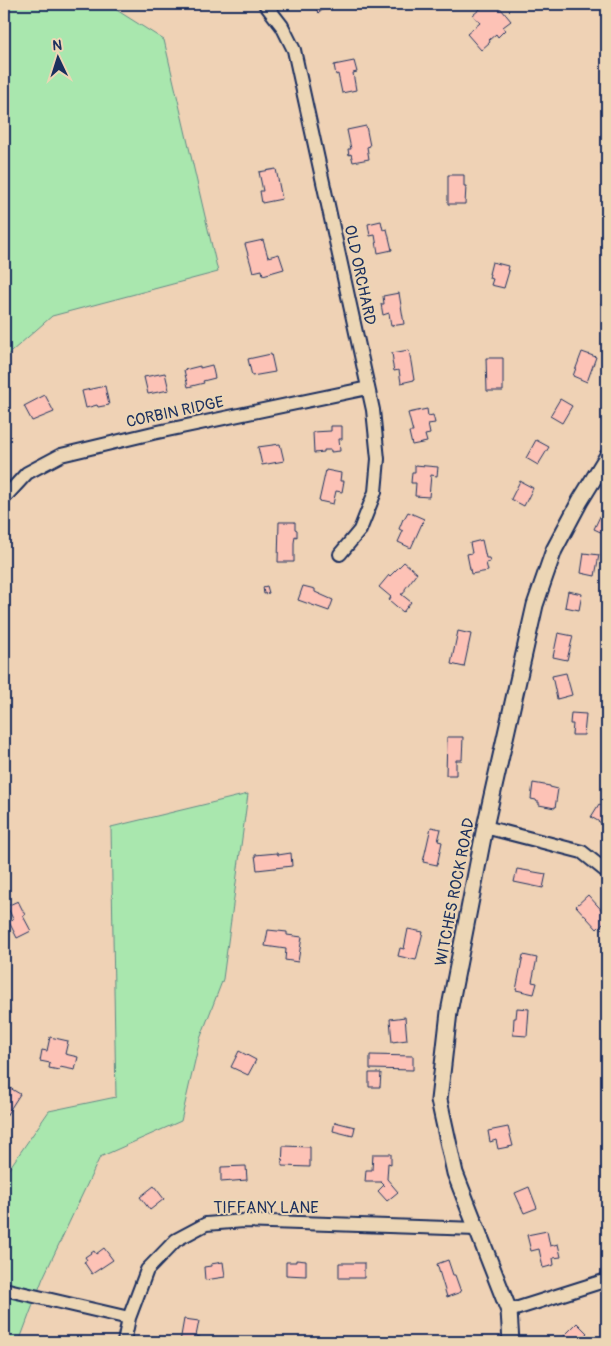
<svg xmlns="http://www.w3.org/2000/svg" width="611" height="1346" font-family="Pangolin,sans-serif">
<style>
.green{fill:#a9e7ae;stroke:#628b86}
.building{fill:#fdc2b6;stroke:#1b2f5e}
.lines{fill:none;stroke-linecap:round;stroke-linejoin:round}
.minor-casing{stroke:#1b2f5e;stroke-width:16}
.tertiary-casing{stroke:#1b2f5e;stroke-width:19}
.minor{stroke:#ecd6b5;stroke-width:12}
.tertiary{stroke:#ecd6b5;stroke-width:15}
.labels{text-anchor:middle;dominant-baseline:central;stroke-width:4;stroke-linejoin:round;paint-order:stroke}
.street-label{font-size:16px;fill:#1b2f5e;stroke:#ecd6b5}
</style>
<rect width="100%" height="100%" fill="#efd2b5"/>
<filter id="ink" filterUnits="userSpaceOnUse"><feTurbulence type="fractalNoise" baseFrequency=".02" numOctaves="2"/><feDisplacementMap in="SourceGraphic" scale="10" xChannelSelector="R" yChannelSelector="G"/><feConvolveMatrix kernelMatrix="1 2 1 2 8 2 1 2 1" color-interpolation-filters="sRGB"/></filter>
<g filter="url(#ink)">
<path class="green" d="M4 4H107L164 40 218 272 52 316 4 358Z
M248 794 223 979 200 1039 181 1121 100 1157 43 1278 19 1342H4V1176L49 1111 116 1097 111 827Z"/>
<path class="building" d="M310 4H329L319 13Z
M486 4H497L511 21 503 27 505 30 498 37 496 34 489 40 490 42 481 50 467 34 480 23 473 15Z
M354 61 357 72 353 73 356 90 342 93 338 74 336 75 334 65Z
M366 126 370 146 367 147 369 159 353 162 351 154 349 155 348 149H351L347 130Z
M276 169 282 199 262 203 260 191H263L259 172Z
M448 175H464V186H466L465 204H448Z
M381 221 383 230 387 229 392 250 378 253 375 235 370 236 368 224Z
M263 240 268 257 279 254 284 269 263 275 262 270 253 272 245 244Z
M607 240V253L603 252Z
M492 262 508 266 507 270 509 271 504 288 491 285 493 279 489 278 490 274H489Z
M607 289V306L601 304Z
M399 293 404 324 391 326 389 313 383 315 381 304H384L383 296Z
M409 350 414 380 401 383 399 370 394 371 392 361 393 360 392 353Z
M582 352 596 357 587 382 573 376Z
M271 354 275 372 252 376 248 359Z
M486 358H503V391H487Z
M212 365 215 378 203 381 204 383 188 387 184 370 200 366V368Z
M165 373 169 390 148 394 144 377Z
M105 386 109 405 98 407 97 405 86 408 82 391Z
M45 395 54 412 32 421 24 406Z
M560 399 572 406 562 423 550 416Z
M427 409 428 416 433 415 435 423 428 424 430 434 425 435 427 442 412 445 409 432H413L408 413Z
M331 426H342V439H339L340 451 331 452V450H324V452L314 453 313 432 331 431Z
M536 440 549 447 538 465 526 458Z
M280 444 284 461 262 465 258 447Z
M415 465 438 467 437 476 431 475 429 497 415 496 416 483H411L412 472H415Z
M326 470 341 473 340 481H344L342 492 336 491 333 504 319 501Z
M520 481 533 488 524 506 511 499Z
M603 510 607 512V535L594 529Z
M408 512 424 519 411 548 398 542 403 531 399 529 403 519H404Z
M279 522H295V529L297 530V537L295 536 294 543V562H278Z
M482 540 486 558H489L490 562 486 563 488 571 471 574 467 554 472 553 470 543Z
M584 553 599 555 595 576 581 573Z
M404 562 417 573 405 589V591L403 594H401L411 602 403 612 389 600 391 597 379 587 389 575 390 576Z
M267 586 269 593 264 594 263 587Z
M303 586 315 589V592L333 600 329 611 298 600Z
M568 591 582 594 579 610 565 607Z
M458 631 471 634 464 667 451 664Z
M558 633 573 636 567 660 553 657Z
M566 673 572 695 557 699 552 676Z
M571 713 586 714 584 735H572L573 724H570Z
M447 737H463L462 760H456V775H446Z
M533 783 550 786V787L558 789 555 808 539 805V802H537L536 800 531 799Z
M599 804 607 809V830L602 826 603 824 591 817Z
M431 827 441 829 438 841 442 842 437 865 423 862Z
M277 853 278 855 291 853 292 866 257 870 255 855Z
M517 869 546 874 543 888 514 882Z
M588 895 607 916V919L597 929 576 906Z
M18 901 25 915 23 916 31 931 17 938 9 922 13 919 7 906Z
M408 929 423 932 416 960 398 956 400 948 404 949Z
M268 930 287 932V935L302 937 298 962 285 960 286 949 265 946Z
M523 955 537 958 532 982 537 983 534 994 516 990Z
M517 1008 529 1009 527 1036 513 1035 514 1018H516Z
M405 1017 407 1040 392 1042 390 1019Z
M50 1037 68 1041 65 1054 78 1057 75 1070 60 1067 59 1070 49 1068 50 1063 40 1061 42 1050 47 1051Z
M239 1051 256 1060 248 1075 231 1067Z
M370 1055 413 1056V1070L370 1069Z
M369 1073H381L380 1087H369Z
M10 1088 20 1094 4 1119V1098Z
M335 1122 355 1127 353 1136 333 1131Z
M508 1127 513 1146 498 1149 496 1140 490 1142 488 1131Z
M283 1146 310 1147V1167L282 1166Z
M373 1154H391V1164L388 1163 387 1179 398 1192 387 1201 378 1191 384 1185 381 1182H365L366 1170H372Z
M246 1166 247 1180 221 1182V1167Z
M154 1186 164 1199 150 1210 140 1197Z
M529 1187 537 1208 524 1213 515 1193Z
M547 1231 550 1246 558 1244 561 1257 553 1258 554 1265 543 1268 539 1249 531 1251 527 1235Z
M104 1248 113 1260 92 1274 84 1262 87 1260 85 1257 94 1251 96 1254Z
M296 1260 306 1261V1276L286 1275V1262H296Z
M448 1260 453 1275H455L461 1292 447 1297 437 1264Z
M223 1262 225 1277 205 1280 204 1267 211 1266V1264Z
M339 1263H364V1278H339Z
M184 1319 199 1321 196 1336 200 1337 199 1342H180Z
M577 1323 587 1333 578 1342H558Z"/>
<g class="lines">
<defs>
<path id="minor" d="M265 4 282 26 294 50 373 410 378 459 375 492 360 530 340 554
M4 498 27 473 61 455 153 433 368 388
M485 827 582 852 607 872
M4 1289 129 1318
M509 1311 607 1280
M124 1342 129 1318 147 1270 176 1240 206 1224 244 1221 477 1229"/>
<path id="tertiary" d="M511 1342 509 1311 455 1173 439 1100 449 1012 485 827 535 605 554 550 580 501 607 457"/>
</defs>
<use href="#minor" class="minor-casing"/>
<use href="#tertiary" class="tertiary-casing"/>
<use href="#minor" class="minor"/>
<use href="#tertiary" class="tertiary"/>
</g>
</g>
<g class="labels">
<g class="street-label">
<text transform="translate(360 275) rotate(78)">OLD ORCHARD</text>
<text transform="translate(175 412) rotate(-12)">CORBIN RIDGE</text>
<text transform="translate(455 892) rotate(-79)">WITCHES ROCK ROAD</text>
<text x="266" y="1208">TIFFANY LANE</text>
</g>
</g>
<rect width="611" height="1346" fill="none" stroke="#ecd6b5" stroke-width="20"/>
<rect x="10" y="10" width="591" height="1326" fill="none" stroke="#1b2f5e" stroke-width="2" filter="url(#ink)"/>
<g transform="translate(58 58) rotate(356)" stroke="#ecd6b5" stroke-width="4" paint-order="stroke">
<path d="M0-4L9 19L0 12L-9 19Z" fill="#1b2f5e"/>
<text y="-8" font-size="14" font-weight="bold" text-anchor="middle" fill="#1b2f5e">N</text>
</g>
</svg>
